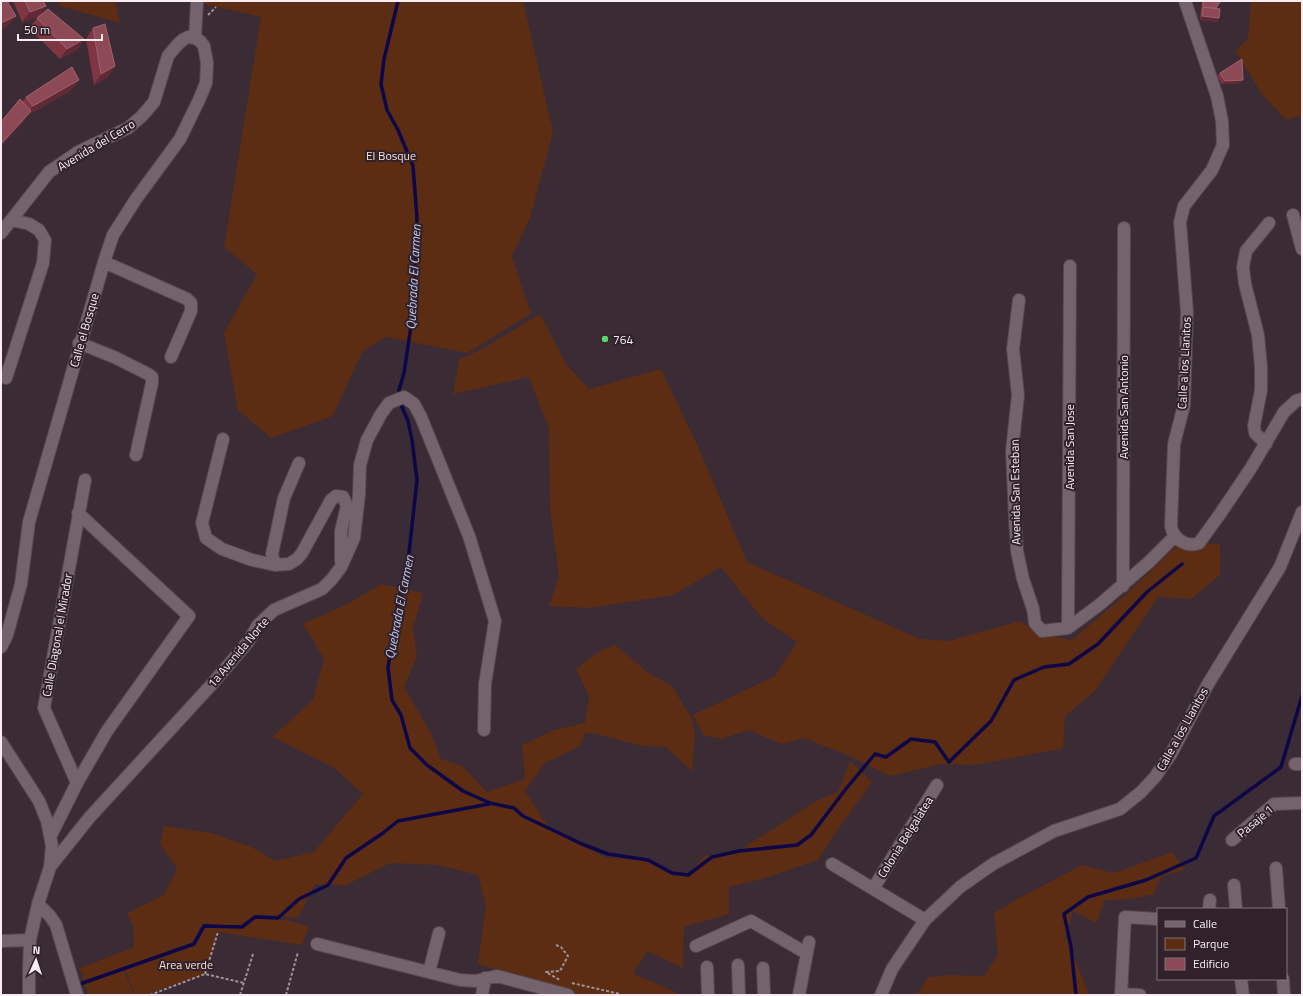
<svg xmlns="http://www.w3.org/2000/svg" width="1303" height="996" font-family="'Titillium Web',sans-serif">
<style>
.green{fill:#5c2d13}
.lines{fill:none;stroke-linecap:round;stroke-linejoin:round}
.stream{stroke:#0d0748;stroke-width:3.5}
.minor-casing{stroke:#554750;stroke-width:14}
.path{stroke:#9f929a;stroke-width:2;stroke-dasharray:3 2;stroke-linecap:butt}
.minor{stroke:#74626d;stroke-width:12}
.wall{fill:#803642}
.shaded-wall{fill:#5f2935}
.building{fill:#8d4955;stroke:#9e636e}
.poi-dot{fill:#5cd56d;stroke:#30212b;stroke-width:1.5}
.labels{text-anchor:middle;dominant-baseline:central;stroke-width:4;stroke-linejoin:round;paint-order:stroke}
.street-label{font-size:12px;fill:#f8edf3;stroke:#30212b}
.park-label{font-size:12px;fill:#f5dfd4;stroke:#30212b}
.poi-label{font-size:12px;fill:#f8edf3;stroke:#30212b;text-anchor:start}
.water-label{font-size:13px;font-style:italic;fill:#bec8f0;stroke:#30212b}
</style>
<rect width="100%" height="100%" fill="#3b2b35"/>
<path class="green" d="M57 1H115L120 23 60 6Z
M201 1H523L553 132 530 218 512 256 531 314 467 353 386 337 362 352 333 416 271 438 238 410 224 333 257 274 224 247 261 17 200 3Z
M1251 1H1302V115L1286 120 1261 93 1236 51 1248 38Z
M540 314 566 364 589 389 661 369 700 451 747 562 920 639 949 641 1020 621 1039 634 1072 640 1133 588 1184 539 1220 545V575L1191 599 1158 597 1094 692 1065 716 1063 748 976 765 940 764 890 776 847 755 804 738 781 744 749 730 721 739 703 735 693 715 775 676 797 642 762 618 721 567 673 595 589 608 549 606 559 576 550 509 549 429 529 377 453 394 459 360 486 347Z
M381 584 423 593 413 628 417 656 404 687 431 733 441 759 462 766 487 792 525 779 522 745 554 730 585 723 589 696 576 669 600 651 615 645 647 672 672 686 692 719 695 735 692 771 666 747 642 746 593 733H585L580 746 545 763 525 791 549 828 607 858 644 860 674 876 688 875 704 856 734 854 816 801 838 792 850 761 872 782 836 832 818 860 762 879 729 887V914L684 927 683 968 647 951 633 974 676 992 678 995H574L555 987 478 964 486 905 478 875 437 865 390 863 346 885 315 884 298 918 258 914 241 927 203 923 192 942 123 968 134 995H91L87 991 80 968 134 947 133 926 127 913 164 895 177 868 160 844 164 826 211 833 251 847 276 861 314 852 363 794 334 768 272 737 313 700 324 659 303 624 351 602Z
M1172 852 1185 870 1161 876 1154 894 1131 899 1105 900 1096 923 1073 911 1066 936 1087 990V995H917L928 977 946 975 984 976 998 955 994 913 1017 899 1082 865 1114 873Z
M258 917 290 921 309 927 302 945 218 932 205 974 145 995H135L125 970 196 944 206 926 241 929Z"/>
<g class="lines">
<path class="stream" d="M398 1 384 59 381 84 387 110 398 130 413 166 417 218 413 313 404 373 399 390V400L408 421 412 440 417 480 409 553 396 613 388 668 392 700 401 715 410 748 427 765 463 791 490 803 514 808 523 816 582 844 608 854 648 860 672 873 688 875 712 857 739 851 797 845 811 835 845 790 875 754 886 757 911 739 935 742 949 762 991 721 1014 680 1044 667 1069 664 1098 644 1147 592 1182 564
M77 985 194 944 204 926 242 927 255 917 278 918 299 899 328 885 346 858 383 833 398 821 489 804
M1076 995 1071 947 1064 914 1088 897 1146 880 1196 858 1214 816 1281 767 1302 696"/>
<defs>
<path id="minor" d="M1185 1 1217 96 1222 121 1223 145 1212 170 1184 206 1180 222 1187 312 1184 405 1174 444 1171 526C1173 539 1187 548 1199 543L1220 514 1251 468 1284 412 1296 401 1302 399
M195 38 197 1
M1293 215 1302 249
M1 233 49 172 78 152 128 128 142 116 154 102 168 56 178 44 184 39 188 37 195 38 200 41 204 46 207 63 206 83 199 100 180 139 136 199 113 235 104 262 29 522 21 584 7 635 1 647
M104 262 187 299 191 303V311L171 357
M1019 300 1013 349 1018 395 1012 451 1015 518 1017 551 1023 579 1033 609 1035 623 1042 631 1068 628 1099 605 1149 562 1175 536
M79 343 114 357 148 374 152 377V383L136 455
M6 378 43 263 45 240 39 230 29 224 12 220
M223 439 202 523 206 538 222 549 252 560 275 565 289 564 297 559 302 553 331 500 336 496 343 497 347 506 341 531V562
M1266 444 1255 433 1254 426 1261 390V367L1258 335 1245 284 1243 267 1246 251 1269 223
M275 565 272 554 284 498 299 463
M1123 586 1124 228
M1068 628 1070 266
M1 742 39 801 47 821 52 846 50 867
M1295 764H1302
M77 783 44 708 85 480
M51 835 77 783 107 731 189 616 78 513
M1232 840 1274 804 1302 803
M832 864 925 920
M1276 868 1279 909
M1234 885 1236 909
M873 889 937 785
M38 904 50 916 56 925 77 995
M1209 909 1210 900
M1 941 30 940
M317 944 460 980 475 981 497 976 568 995
M696 946 751 921 806 953
M738 965 739 995
M707 967 708 995
M763 968 764 995
M429 972 439 933
M1241 979 1243 995
M1283 979 1284 995
M1121 994 1140 995
M29 995V970L30 940 38 904 50 867 89 818 213 683 248 642 258 625 274 610 322 589 332 579 341 567 354 538 359 495 360 465 367 440 381 414 389 403 404 397 414 404 421 417 469 536 495 621 485 684 484 730
M482 995 485 978
M799 995 809 942
M881 995 892 969 925 920 960 887 993 864 1054 831 1120 809 1141 792 1155 777 1171 754 1208 684 1280 567 1302 512
M1121 995 1125 917 1158 919"/>
</defs>
<use href="#minor" class="minor-casing"/>
<path class="path" d="M208 15 216 7
M556 945 561 947 568 956 560 971 546 972 560 980
M205 974 218 932
M572 983 620 994V995
M150 995 205 974 244 983
M240 995 253 954
M286 995 298 952"/>
<use href="#minor" class="minor"/>
</g>
<path class="wall" d="M13 1H43L46 6 39 17 22 22Z
M1203 1 1216 8 1219 18 1217 22 1200 20 1201 10V9L1202 3Z
M37 18 84 39 77 50 60 59 29 28Z
M93 28 108 77 94 85 86 39Z
M1220 73 1241 83 1222 84 1217 76Z
M72 90 27 116 23 122 1 146V122L22 102 26 97Z"/>
<path class="shaded-wall" d="M46 6 39 17 22 22 30 12Z
M16 16 8 26 1 30V23Z
M1202 16 1219 18 1217 22 1200 20Z
M84 39 77 50 60 59 67 49Z
M115 66 108 77 94 85 101 74Z
M79 80 72 90 27 116 23 122 1 146V144L27 115 33 106Z
M1243 80 1241 83 1222 84 1225 81Z"/>
<path class="building" d="M1 1H7L16 16 1 23Z
M25 1H43L46 6 30 12Z
M1203 1 1220 2 1216 8 1203 7Z
M1203 7 1220 9 1219 18 1202 16Z
M48 9 84 39 67 49 37 18Z
M105 24 115 66 101 74 93 28Z
M1242 59 1243 80 1225 81 1220 73Z
M72 67 79 80 33 106 26 97Z
M20 99 31 111 1 144V122Z"/>
<circle class="poi-dot" cx="605" cy="339" r="4"/>
<g class="labels">
<g class="street-label">
<text transform="translate(96 145) rotate(-31)">Avenida del Cerro</text>
<text transform="translate(84 330) rotate(-74)">Calle el Bosque</text>
<text transform="translate(1184 363) rotate(-87)">Calle a los Llanitos</text>
<text transform="translate(1123 407) rotate(-90)">Avenida San Antonio</text>
<text transform="translate(1069 447) rotate(-90)">Avenida San Jose</text>
<text transform="translate(1015 492) rotate(-91)">Avenida San Esteban</text>
<text transform="translate(57 635) rotate(-80)">Calle Diagonal el Mirador</text>
<text transform="translate(238 652) rotate(-50)">1a Avenida Norte</text>
<text transform="translate(1182 729) rotate(-61)">Calle a los Llanitos</text>
<text transform="translate(1255 821) rotate(-40)">Pasaje 1</text>
<text transform="translate(905 837) rotate(-58)">Colonia Belgalatea</text>
</g>
<g class="park-label">
<text x="391" y="155">El Bosque</text>
<text x="186" y="964">Area verde</text>
</g>
<g class="poi-label">
<text x="613" y="339">764</text>
</g>
<g class="water-label">
<text transform="translate(413 277) rotate(-87)">Quebrada El Carmen</text>
<text transform="translate(399 607) rotate(-79)">Quebrada El Carmen</text>
</g>
</g>
<rect width="1303" height="996" fill="none" stroke="#f8edf3" stroke-width="4"/>
<rect x="1157" y="908" width="130" height="72" fill="#30212b" stroke="#80737b"/>
<rect x="1165" y="921" width="20" height="6" fill="#74626d" stroke="#80737b"/>
<text x="1193" y="928" font-size="12" fill="#f8edf3">Calle</text>
<rect x="1165" y="938" width="20" height="12" fill="#5c2d13" stroke="#80737b"/>
<text x="1193" y="948" font-size="12" fill="#f8edf3">Parque</text>
<rect x="1165" y="958" width="20" height="12" fill="#8d4955" stroke="#80737b"/>
<text x="1193" y="968" font-size="12" fill="#f8edf3">Edificio</text>
<g transform="translate(36 960) rotate(3)" stroke="#30212b" stroke-width="3" paint-order="stroke">
<path d="M0-3L7 15L0 10L-7 15Z" fill="#f8edf3"/>
<text y="-6" font-size="11" font-weight="bold" text-anchor="middle" fill="#f8edf3">N</text>
</g>
<path d="M18 34v6h84v-6" fill="none" stroke="#f8edf3" stroke-width="2"/>
<text x="24" y="34" font-size="12" fill="#f8edf3" stroke="#30212b" stroke-width="3" paint-order="stroke">50 m</text>
</svg>
